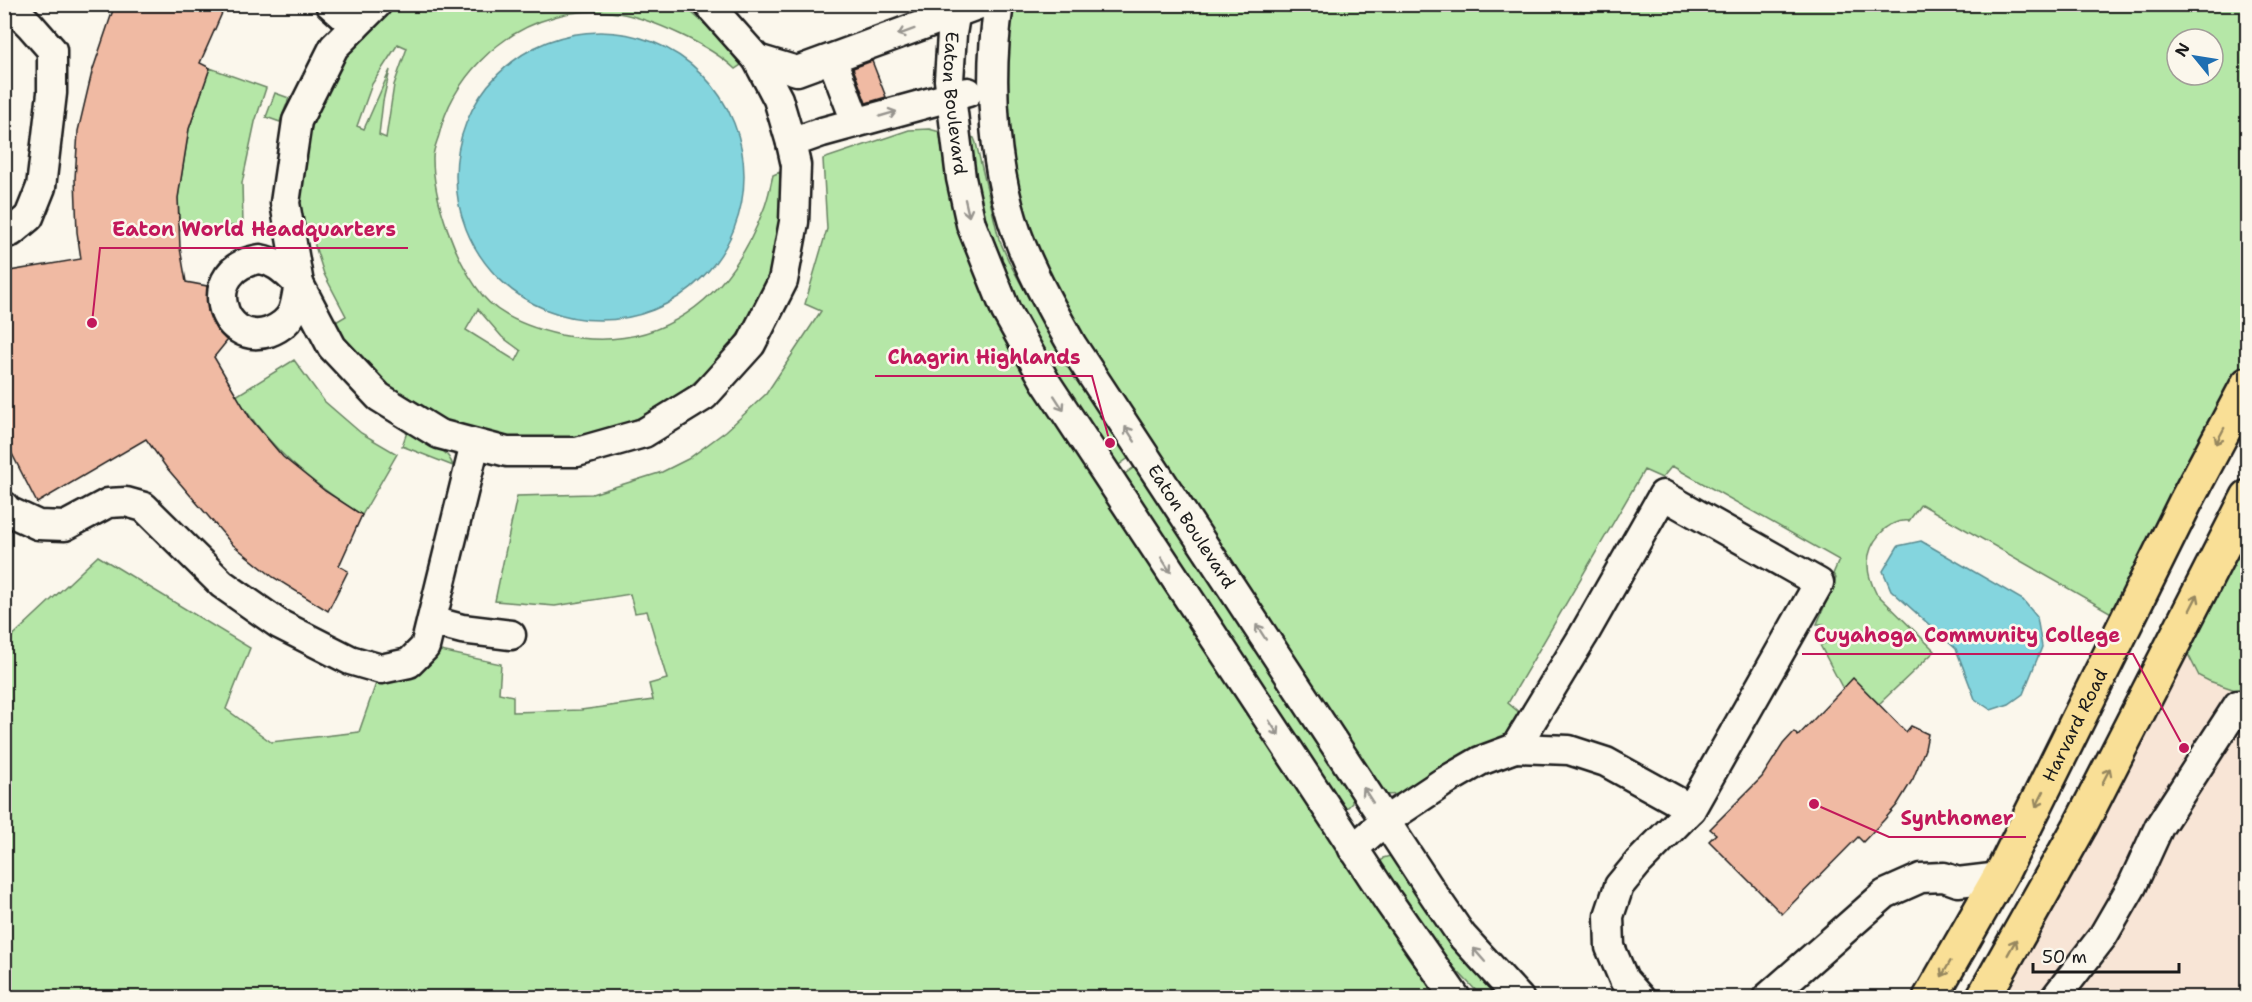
<svg xmlns="http://www.w3.org/2000/svg" width="2252" height="1002" font-family="'Shantell Sans',sans-serif">
<style>
.built{fill:#f8e5d6}
.green{fill:#b5e7a7;stroke:#688262;stroke-width:1.5;fill-rule:evenodd}
.water{fill:#84d5de;stroke:#5a8b90;stroke-width:1.5}
.building{fill:#f0baa3;stroke:#1c1c1c;stroke-width:1.5}
.lines{fill:none;stroke-linecap:round;stroke-linejoin:round}
.minor-casing{stroke:#1c1c1c;stroke-width:33}
.major-casing{stroke:#1c1c1c;stroke-width:38}
.minor{stroke:#fbf7ec;stroke-width:28}
.major{stroke:#f9df96;stroke-width:33}
.oneway{stroke:#97948e}
.oneway2{stroke:#96875f}
.labels{text-anchor:middle;dominant-baseline:central;stroke-width:5;stroke-linejoin:round;paint-order:stroke}
.street-label{font-size:18px;fill:#1c1c1c;stroke:#fbf7ec}
.leader{fill:none;stroke:#c2185b;stroke-width:2}
.callout-dot{fill:#c2185b;stroke:#fbf7ec;stroke-width:2}
.callout-label{font-size:20px;text-anchor:middle;font-weight:bold;fill:#c2185b;stroke:#fbf7ec;stroke-width:5;stroke-linejoin:round;paint-order:stroke}
</style>
<rect width="100%" height="100%" fill="#fbf7ec"/>
<filter id="ink" filterUnits="userSpaceOnUse"><feTurbulence type="fractalNoise" baseFrequency=".0167" numOctaves="2"/><feDisplacementMap in="SourceGraphic" scale="12" xChannelSelector="R" yChannelSelector="G"/><feConvolveMatrix kernelMatrix="1 2 1 2 8 2 1 2 1" color-interpolation-filters="sRGB"/></filter>
<g filter="url(#ink)">
<path class="built" d="M2247 497V997L1983 998Z"/>
<path class="green" d="M391 5H683L717 35 741 65 735 69C710 45 652 19 618 13 598 10 573 11 554 17 498 32 452 80 439 135 437 142 433 150 433 158 433 200 456 263 483 296 501 318 535 329 561 335 659 355 729 300 763 211 768 200 770 187 773 175L780 172C780 195 781 218 777 241 761 325 703 393 624 424 608 430 592 436 576 438 562 439 548 438 535 438 524 438 513 440 503 439 474 436 447 423 421 412L424 406 389 386 356 355 334 323 346 316 324 274 310 230 301 231 298 180 312 108 326 77ZM398 44 407 48 394 85 386 138 379 135 383 101 390 70 364 129 357 126 372 84ZM478 309 502 337 521 351 516 361 466 330Z
M999 5H2247V384L2127 622 1921 504 1909 521C1887 519 1867 543 1868 566 1868 575 1872 585 1876 593L1935 651 1879 704 1853 679 1843 689 1820 645 1828 642 1824 624H1817L1836 578 1833 574 1839 560 1672 466 1662 478 1644 470 1508 703 1521 714 1507 737 1404 794 1386 795 1374 784 1072 345 996 139ZM2177 39H2213V75H2177Z
M210 68 266 88 255 122 242 183 243 225 180 230 178 198 189 129Z
M275 93 289 98 280 122 266 117Z
M929 129 955 136 988 268 1456 997H5L4 644 98 556 250 648 226 709 271 742 359 732 381 669 432 649 501 664 499 693 513 696V712L581 710 653 700 649 684 667 679 647 611 635 613 630 594 555 606 495 601 517 496 592 494 662 472 688 459 726 431 766 394 821 311 805 304 827 229 823 159 909 130Z
M970 137 974 138 976 143 999 239 1010 264 1030 300 1130 457 1116 467 1069 398 1024 320 990 248 967 140Z
M294 360 324 401 361 433 397 454 362 515C307 480 272 451 236 396Z
M407 432C425 441 447 446 453 466L402 446Z
M1136 466 1352 796V803L1348 807H1342L1122 476Z
M2247 537V694L2209 681 2199 676 2188 654Z
M1390 856 1396 861 1460 952 1500 997H1482L1429 941 1380 864 1383 858Z"/>
<path class="water" d="M456 176a144 144 0 1 1 288 0a144 144 0 1 1-288 0Z
M1921 541 2023 600 2037 617 2042 647 2023 694 2009 704 1991 710 1975 699 1956 649 1891 590 1883 571 1898 546Z"/>
<path class="building" d="M124 4H226L200 63 210 68 189 129 178 198 180 248 186 282 207 286 208 311 216 329 227 341 214 357 250 418 283 457 325 491 362 515 339 566 348 571 328 611 273 577 232 544 166 467 146 439 37 503 4 438V272L81 259 77 232 75 179 78 131 92 72 114 7 121 10Z
M872 61 886 97 866 103 853 68Z
M1853 678 1906 732 1911 726 1928 734 1925 749 1913 779 1897 805 1884 820 1863 842 1858 837 1782 914 1709 841 1716 834 1710 829 1762 777 1783 744 1794 732 1798 736Z"/>
<g class="lines">
<defs>
<g id="minor">
<path d="M330 4 355 26"/>
<path d="M377 4 334 47 297 121 285 203 299 284 332 347 379 397 439 434 507 452H577L644 433 704 396 751 344 783 281 794 222 796 165 791 143 778 99 757 59 708 4"/>
<path id="s1" d="M957 4 952 34 949 80 961 178 971 224 1006 311 1045 381 1389 902 1456 998"/>
<path id="s2" d="M999 4C987 80 993 176 1022 247 1036 281 1054 313 1072 345L1434 895 1462 936 1519 998"/>
<path d="M757 59 797 71 980 4"/>
<path d="M832 59 856 122"/>
<path d="M791 143 822 132 968 92"/>
<path d="M4 234 11 232 29 217 41 187 52 93V50L30 25 9 4"/>
<path d="M260 259C278 262 286 273 299 284 297 293 296 303 293 311 289 321 279 328 269 332 220 348 198 268 260 259Z"/>
<path d="M4 506 8 511 38 525 65 526 108 503 126 502 144 507 222 584 279 624 350 660 381 669 409 663 425 647 475 444"/>
<path d="M432 621 462 629 511 635"/>
<path d="M1515 748 1569 750 1606 762 1691 809"/>
<path d="M1353 849 1385 821 1442 783 1480 761 1515 748 1583 636 1663 495 1819 583 1691 809 1638 863 1619 886 1609 916 1610 947 1624 980 1640 998"/>
<path d="M1767 998 1885 894 1921 878 1944 877 1958 882 2000 877"/>
<path d="M2055 998 2103 936 2132 886 2159 827 2238 705"/>
</g>
<g id="major">
<path id="s3" d="M1930 998 2004 869 2185 503 2248 384"/>
<path d="M1983 998 2080 826 2248 497"/>
</g>
</defs>
<use href="#minor" class="minor-casing"/>
<use href="#major" class="major-casing"/>
<use href="#minor" class="minor"/>
<use href="#major" class="major"/>
</g>
<defs><path id="oneway-shaft" d="M-6 0H5M1.5-3L5.5 0L1.5 3" fill="none" stroke-width="1.6" stroke-linecap="round" stroke-linejoin="round" transform="scale(1.5)"/></defs>
<g class="oneway">
<use href="#oneway-shaft" transform="translate(906 32) rotate(160)"/>
<use href="#oneway-shaft" transform="translate(888 114) rotate(-16)"/>
<use href="#oneway-shaft" transform="translate(967 208) rotate(77)"/>
<use href="#oneway-shaft" transform="translate(1059 403) rotate(57)"/>
<use href="#oneway-shaft" transform="translate(1130 434) rotate(-123)"/>
<use href="#oneway-shaft" transform="translate(1166 565) rotate(57)"/>
<use href="#oneway-shaft" transform="translate(1261 632) rotate(-123)"/>
<use href="#oneway-shaft" transform="translate(1274 728) rotate(57)"/>
<use href="#oneway-shaft" transform="translate(1368 795) rotate(-123)"/>
<use href="#oneway-shaft" transform="translate(1479 955) rotate(-131)"/>
</g>
<g class="oneway2">
<use href="#oneway-shaft" transform="translate(2220 436) rotate(118)"/>
<use href="#oneway-shaft" transform="translate(2194 602) rotate(-63)"/>
<use href="#oneway-shaft" transform="translate(2106 776) rotate(-63)"/>
<use href="#oneway-shaft" transform="translate(2040 799) rotate(117)"/>
<use href="#oneway-shaft" transform="translate(2012 947) rotate(-61)"/>
<use href="#oneway-shaft" transform="translate(1946 969) rotate(120)"/>
</g>
</g>
<g class="labels">
<g class="street-label">
<text stroke="none"><textPath href="#s1" startOffset="100">Eaton Boulevard</textPath></text>
<text stroke="none"><textPath href="#s2" startOffset="574">Eaton Boulevard</textPath></text>
<text stroke="none"><textPath href="#s3" startOffset="309">Harvard Road</textPath></text>
</g>
</g>
<path class="leader" d="M92 323L100 248H408M1110 443L1092 376H875M2184 748L2133 654H1802M1814 804L1889 837H2026"/>
<g class="callout-dot">
<circle cx="92" cy="323" r="6"/>
<circle cx="1110" cy="443" r="6"/>
<circle cx="2184" cy="748" r="6"/>
<circle cx="1814" cy="804" r="6"/>
</g>
<g class="callout-label">
<text x="254" y="236">Eaton World Headquarters</text>
<text x="984" y="364">Chagrin Highlands</text>
<text x="1967" y="642">Cuyahoga Community College</text>
<text x="1957" y="825">Synthomer</text>
</g>
<rect width="2252" height="1002" fill="none" stroke="#fbf7ec" stroke-width="24"/>
<rect x="12" y="12" width="2228" height="978" fill="none" stroke="#1c1c1c" stroke-width="2" filter="url(#ink)"/>
<g transform="translate(2195 57) rotate(300)"><circle r="28" fill="#fbf7ec" stroke="#a29f99" stroke-width="1.5"/>
<path d="M0-4.5L10 22L0 15L-10 22Z" fill="#1f6fb2"/>
<text y="-9" font-size="16" font-weight="bold" text-anchor="middle" fill="#1c1c1c">N</text>
</g>
<path d="M2033 963v9h146v-9" fill="none" stroke="#1c1c1c" stroke-width="3"/>
<text x="2042" y="963" font-size="18" fill="#1c1c1c" stroke="#fbf7ec" stroke-width="4.5" paint-order="stroke">50 m</text>
</svg>
